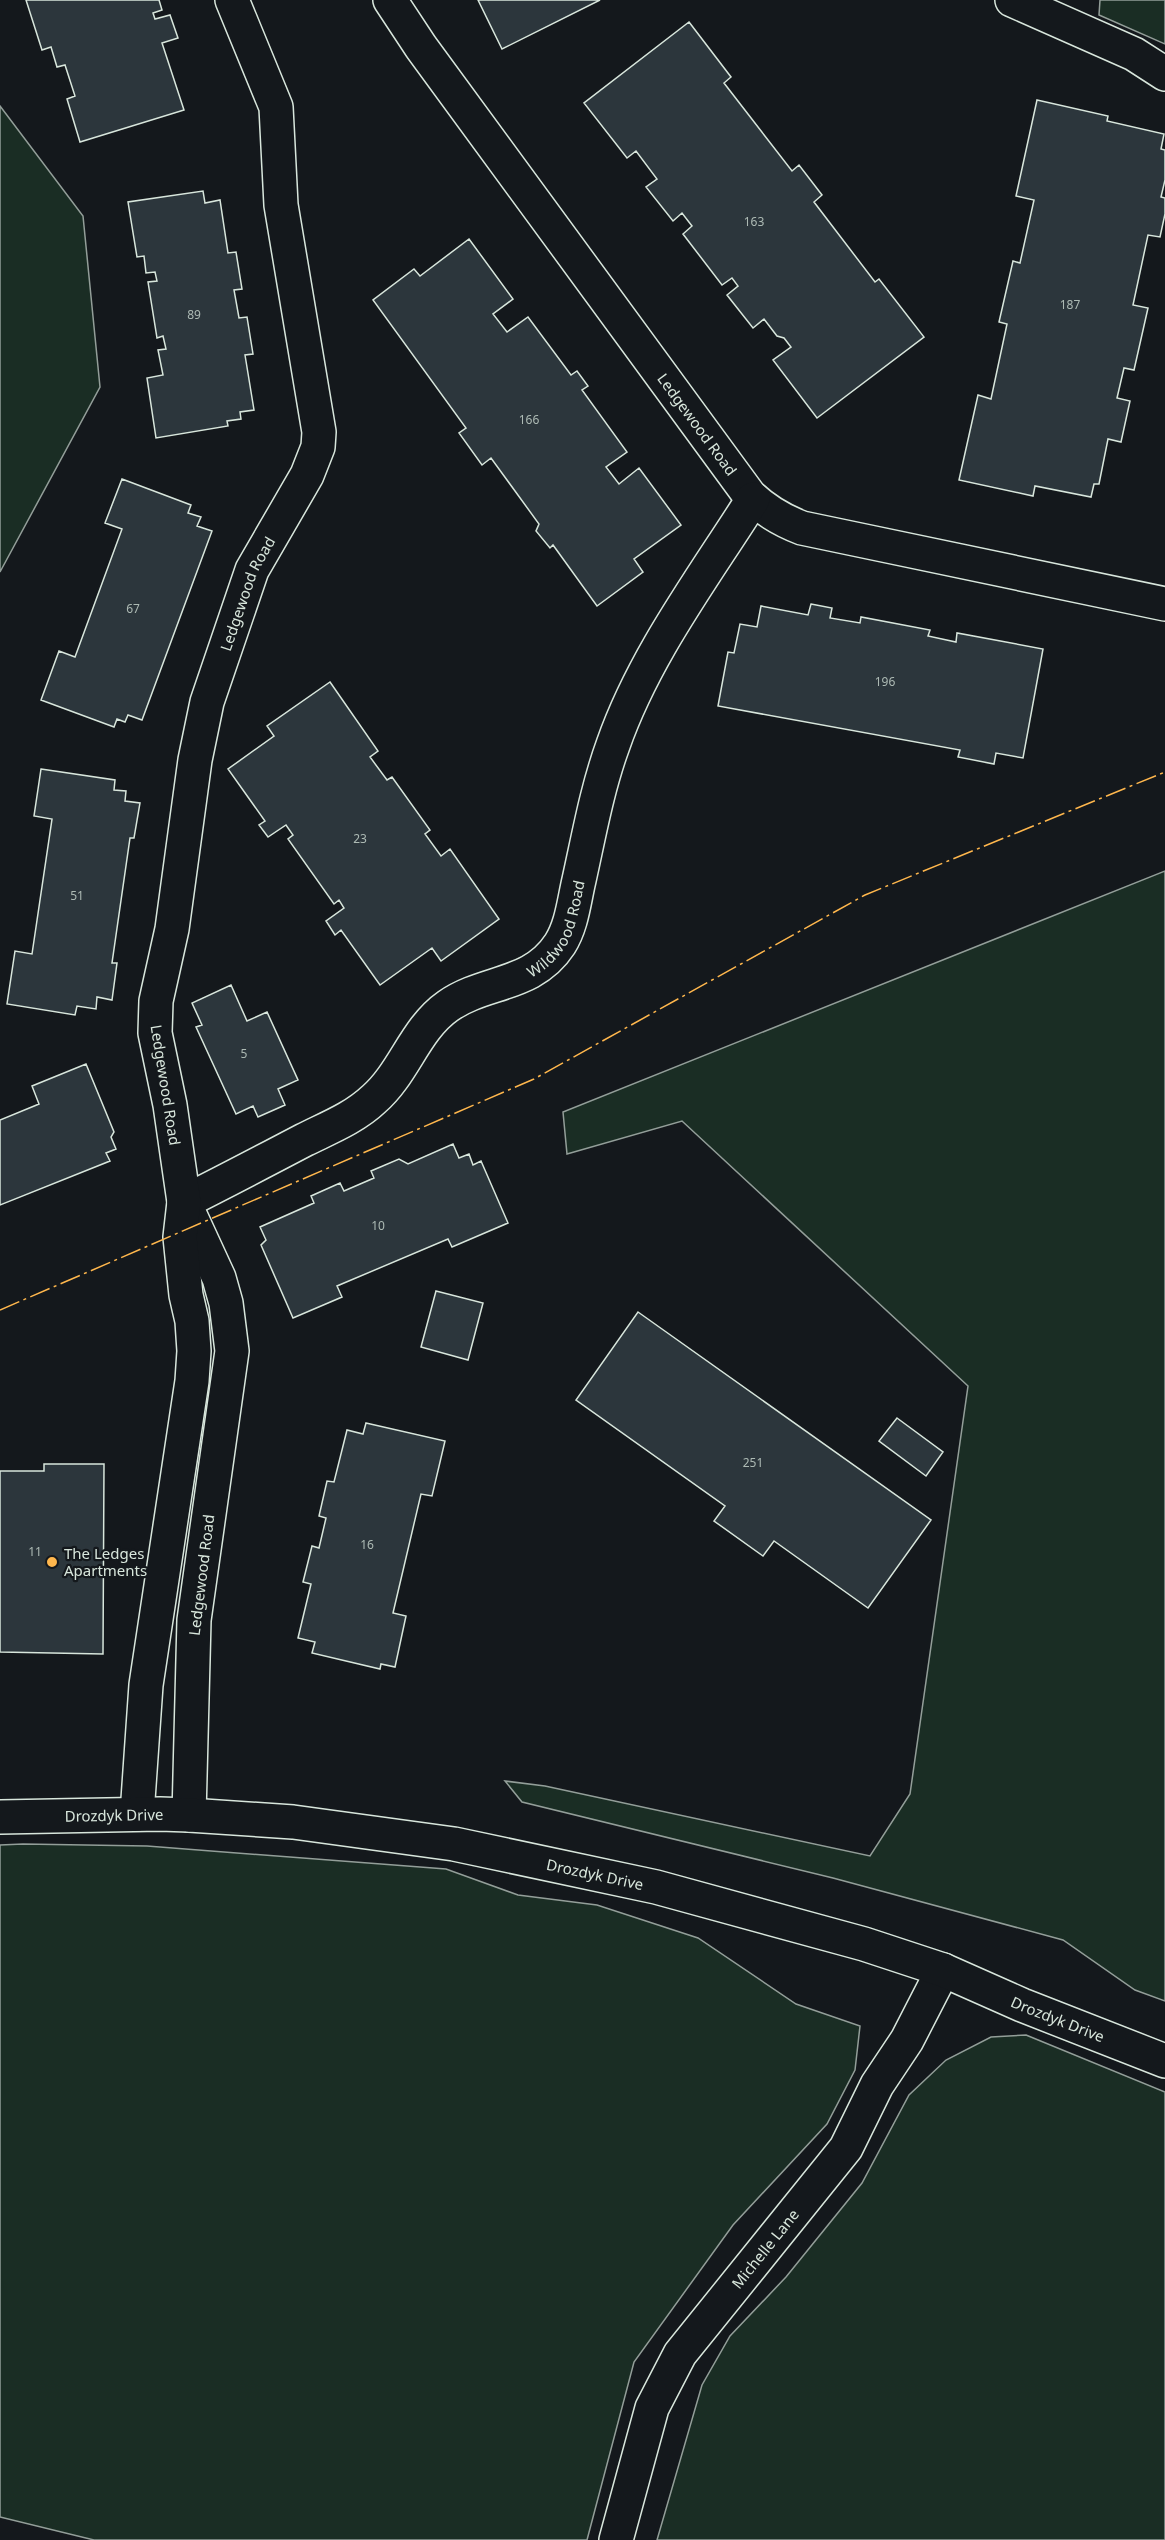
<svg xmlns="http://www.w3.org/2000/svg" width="1165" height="2540" font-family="'Noto Sans',sans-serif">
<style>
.green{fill:#1a2d24;stroke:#939e99;stroke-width:1.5}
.building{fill:#2c363c;stroke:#d8e6dc;stroke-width:1.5}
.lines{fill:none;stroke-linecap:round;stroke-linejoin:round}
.street-casing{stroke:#d8e6dc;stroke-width:36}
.secondary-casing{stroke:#d8e6dc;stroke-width:36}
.street{stroke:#14181c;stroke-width:33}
.secondary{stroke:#14181c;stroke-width:33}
.power{stroke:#ffb74d;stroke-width:1.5;stroke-dasharray:21 4.5 3 4.5;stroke-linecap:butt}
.poi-dot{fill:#ffb74d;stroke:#14181c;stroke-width:2}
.labels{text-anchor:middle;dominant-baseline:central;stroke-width:4.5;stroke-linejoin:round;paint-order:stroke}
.number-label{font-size:12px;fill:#adbab4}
.street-label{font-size:15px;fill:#d8e6dc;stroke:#14181c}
.poi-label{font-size:15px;fill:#d8e6dc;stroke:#14181c;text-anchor:start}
</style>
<rect width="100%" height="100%" fill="#14181c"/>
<path class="green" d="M1100 0H1165V44L1099 15Z
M0 106 83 216 100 387 0 572Z
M1165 871V2001L1135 1990 1063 1940 833 1878 522 1802 505 1781 545 1786 870 1856 910 1794 968 1386 682 1121 567 1154 563 1112Z
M23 1844 147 1846 446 1869 518 1895 597 1905 698 1938 796 2004 860 2026 855 2070 827 2124 733 2225 634 2362 587 2540H94L0 2517V1845Z
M1026 2035 1165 2092V2540H657L702 2385 730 2336 786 2277 862 2183 909 2095 946 2060 991 2037Z"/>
<path class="building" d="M26 0H159L162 10 153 13 155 19 170 15 178 38 162 43 184 110 80 142 67 99 75 96 65 65 57 67 51 47 42 50Z
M478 0H600L502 49Z
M689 22 731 77 724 83 792 171 799 165 822 195 814 202 875 282 879 279 924 337 817 418 773 360 791 347 784 338 777 336 764 319 753 328 727 295 738 286 732 278 722 285 683 234 692 226 682 213 673 221 646 187 657 179 636 151 627 158 584 103Z
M1037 100 1108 116 1107 121 1164 134 1161 149 1165 150V180L1161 197 1165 198V214L1160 237 1148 235 1133 305 1148 308 1134 370 1124 368 1117 398 1130 401 1121 442 1108 439 1099 484H1094L1091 497 1035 486 1033 496 959 480 978 395 991 399 1007 324 999 322 1013 261 1020 263 1034 200 1016 196Z
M203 191 205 203 220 200 228 253 236 252 242 289 234 290 239 318 247 317 253 354 245 355 254 410 240 412 241 419 227 421 228 426 156 438 147 378 163 375 158 350 166 349 163 336 157 338 148 282 157 281 155 272 146 273 144 256 137 257 128 202Z
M469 239 513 299 493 314 507 332 528 317 571 375 577 371 588 386 582 390 627 452 606 467 619 484 639 468 681 525 634 559 643 572 597 606 553 545 550 548 536 531 539 524 491 458 482 465 459 433 466 428 373 300 414 269 420 276Z
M122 479 191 505 188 513 201 517 197 526 212 531 142 720 128 715 125 722 117 719 114 727 41 700 59 651 75 657 122 529 105 523Z
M811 604 832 608 830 618 860 623 861 617 930 630 928 636 956 642 957 633 1043 649 1023 758 996 753 994 764 958 757 960 750 718 706 728 652 734 653 740 624 757 627 761 606 808 615Z
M330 682 378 751 370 757 387 780 392 777 430 830 425 834 441 856 450 849 499 919 441 961 432 948 380 985 341 930 335 935 326 921 344 908 339 900 334 904 288 839 293 835 286 825 268 837 259 825 265 821 228 769 274 736 267 726Z
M41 769 115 780 114 790 126 791 125 801 140 803 134 838H130L112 963H117L112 1000 97 997 96 1009 77 1006 75 1015 7 1004 15 951 32 954 52 819 34 816Z
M231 985 247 1021 267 1012 298 1080 278 1089 285 1105 258 1117 253 1106 236 1114 196 1027 202 1025 192 1003Z
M86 1064 114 1132 111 1137 116 1149 106 1153 110 1161 0 1205V1120L39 1104 32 1086Z
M453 1144 459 1158 469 1154 473 1165 481 1161 508 1223 452 1247 448 1239 337 1286 342 1297 293 1318 261 1245 266 1240 260 1227 314 1203 311 1196 340 1183 344 1191 374 1178 371 1171 399 1159 408 1164Z
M436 1291 483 1303 468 1360 421 1347Z
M638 1312 931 1520 868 1608 774 1541 763 1556 714 1521 725 1506 576 1400Z
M897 1418 943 1452 926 1476 879 1441Z
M366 1423 445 1441 432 1496 421 1494 393 1613 406 1616 395 1667 381 1664 380 1669 312 1653 315 1642 298 1638 311 1584 303 1582 312 1546 319 1548 326 1518 319 1516 327 1481 334 1482 347 1430 363 1434Z
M44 1464H104L103 1654 0 1652V1471H44Z"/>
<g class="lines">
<defs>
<g id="street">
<path id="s1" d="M390 0 421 47 750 496C766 511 781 520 802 528L1165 604"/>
<path d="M1012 0 1134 54 1165 74"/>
<path id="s2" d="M184 1202C224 1182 264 1161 304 1140 328 1128 354 1118 374 1099 404 1073 415 1029 448 1006 485 980 532 987 560 944 572 925 574 901 579 880 589 835 597 789 613 745 644 656 703 578 753 499"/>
<path d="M184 1202 219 1278 226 1303 232 1351 194 1620 189 1815"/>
<path id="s3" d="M137 1814 146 1685 192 1381 194 1351 192 1321 186 1295 180 1237 184 1202 170 1105 155 1033 156 1001 172 929 195 760 207 702 252 570 307 475 318 447 319 432 281 205 276 107 232 0"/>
<path id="s4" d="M616 2540 652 2408 680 2354 846 2148 877 2085 907 2040 943 1970"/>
</g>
<g id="secondary">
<path id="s5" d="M0 1817 160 1814 189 1815 293 1822 454 1844 656 1887 864 1944 943 1970 1022 2005 1165 2061"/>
</g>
</defs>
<use href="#street" class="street-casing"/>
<use href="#secondary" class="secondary-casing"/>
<use href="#street" class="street"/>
<use href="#secondary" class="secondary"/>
<path class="power" d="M0 1310 534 1079 865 895 1165 772"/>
</g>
<circle class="poi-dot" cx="52" cy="1562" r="6"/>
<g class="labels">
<g class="number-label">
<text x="754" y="221">163</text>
<text x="1070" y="304">187</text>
<text x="194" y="314">89</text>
<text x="529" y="419">166</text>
<text x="133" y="608">67</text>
<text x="885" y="681">196</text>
<text x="360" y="838">23</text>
<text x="77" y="895">51</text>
<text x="244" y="1053">5</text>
<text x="378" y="1225">10</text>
<text x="753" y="1462">251</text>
<text x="367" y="1544">16</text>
<text x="35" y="1551">11</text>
</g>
<g class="street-label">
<text stroke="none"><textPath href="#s1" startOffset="524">Ledgewood Road</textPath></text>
<text stroke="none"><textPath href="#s3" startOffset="1240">Ledgewood Road</textPath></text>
<text stroke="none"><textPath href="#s2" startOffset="478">Wildwood Road</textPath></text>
<text transform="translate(166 1085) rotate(81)">Ledgewood Road</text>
<text transform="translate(201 1575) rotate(-83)">Ledgewood Road</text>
<text stroke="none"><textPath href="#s5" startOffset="114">Drozdyk Drive</textPath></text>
<text stroke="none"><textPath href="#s5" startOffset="600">Drozdyk Drive</textPath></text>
<text stroke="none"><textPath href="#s5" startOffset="1086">Drozdyk Drive</textPath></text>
<text stroke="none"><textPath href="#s4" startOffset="333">Michelle Lane</textPath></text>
</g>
<g class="poi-label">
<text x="64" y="1553">The Ledges<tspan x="64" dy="17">Apartments</tspan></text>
</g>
</g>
</svg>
